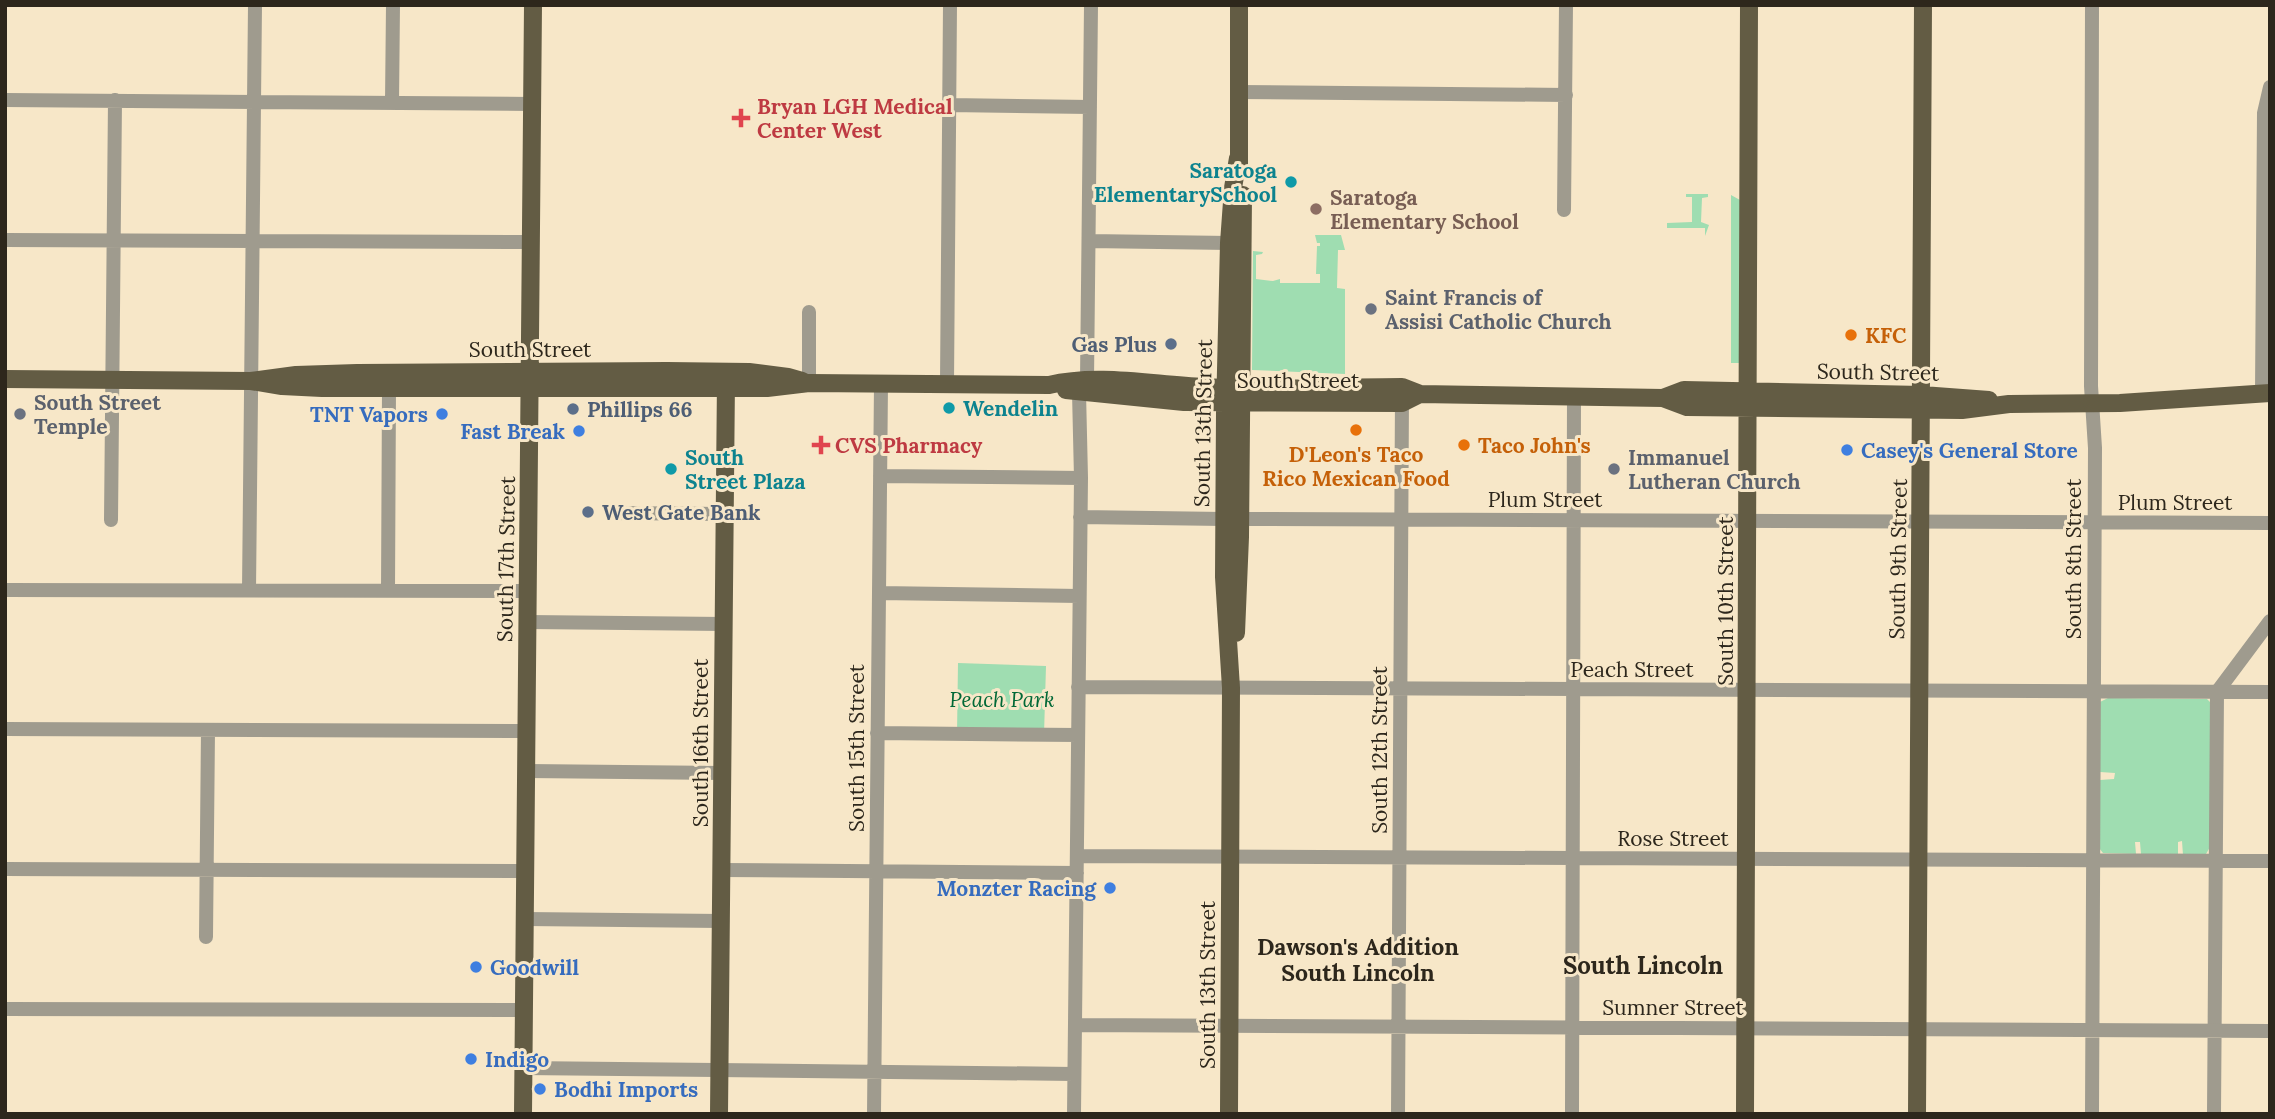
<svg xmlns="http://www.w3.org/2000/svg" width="2275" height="1119" font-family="Lora,serif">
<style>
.green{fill:#9fddb1}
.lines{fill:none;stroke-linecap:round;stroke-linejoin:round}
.minor{stroke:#9f9b8e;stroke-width:14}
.major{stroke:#635c44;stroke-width:18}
.health-dot{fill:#e0444e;stroke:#f7e7c8;stroke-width:2.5}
.culture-dot{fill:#0f9aa8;stroke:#f7e7c8;stroke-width:2.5}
.education-dot{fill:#8d6e63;stroke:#f7e7c8;stroke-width:2.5}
.worship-dot{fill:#6b7280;stroke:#f7e7c8;stroke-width:2.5}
.food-dot{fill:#e8710a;stroke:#f7e7c8;stroke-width:2.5}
.service-dot{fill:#5c6f8a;stroke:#f7e7c8;stroke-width:2.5}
.shop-dot{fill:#3f7fe0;stroke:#f7e7c8;stroke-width:2.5}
.labels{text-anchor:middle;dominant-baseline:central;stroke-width:6;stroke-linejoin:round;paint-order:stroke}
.health-label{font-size:21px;font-weight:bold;fill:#be3a42;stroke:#f7e7c8;text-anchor:start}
.culture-label{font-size:21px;font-weight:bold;fill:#0d838f;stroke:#f7e7c8;text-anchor:start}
.education-label{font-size:21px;font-weight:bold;fill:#785e54;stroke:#f7e7c8;text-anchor:start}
.worship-label{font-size:21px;font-weight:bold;fill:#5b616d;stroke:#f7e7c8;text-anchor:start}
.food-label{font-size:21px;font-weight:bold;fill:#c56008;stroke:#f7e7c8;text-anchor:start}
.service-label{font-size:21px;font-weight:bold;fill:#4e5e75;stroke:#f7e7c8;text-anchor:start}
.street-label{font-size:21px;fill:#2d271c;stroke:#f7e7c8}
.shop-label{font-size:21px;font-weight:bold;fill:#366cbe;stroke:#f7e7c8;text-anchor:start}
.park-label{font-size:21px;font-style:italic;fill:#006836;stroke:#f7e7c8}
.neighbourhood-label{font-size:23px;font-weight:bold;fill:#2d271c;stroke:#f7e7c8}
.quarter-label{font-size:24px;font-weight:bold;fill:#2d271c;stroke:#f7e7c8}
</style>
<rect width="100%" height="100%" fill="#f7e7c8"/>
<path class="green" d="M1686 194H1708V197L1702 198 1701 222 1709 225 1705 236V228H1667V223L1692 222V197H1686Z
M1731 195 1740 200 1739 363H1731Z
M1315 235H1341L1345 250H1338L1337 288 1345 289V374L1252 370 1253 251 1263 252 1262 254 1256 255V279L1273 281 1280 279V283H1320V274H1316L1317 246H1320V243H1317Z
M958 663 1046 666 1044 735 957 734Z
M2108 698 2202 699H2207L2213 705 2210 847 2206 854 2183 855 2182 841 2178 842V854H2141L2140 842H2135L2136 854 2103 853 2099 848 2100 780 2114 779 2115 773 2100 772V702Z"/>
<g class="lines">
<path class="minor" d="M1238 92 1566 95
M5 100 532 104
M392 102 393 5
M949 105 1090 107
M1564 210 1566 5
M5 240 532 242
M1089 241 1229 243
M1087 381 1091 5
M809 383V312
M947 383 950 5
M2262 393 2264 113 2270 87
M880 476 1081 478
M614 513 725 514
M1080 517 1224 519
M1240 519 2270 523
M111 520 115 100
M5 590 529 591
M249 590 255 5
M388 591 389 388
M879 593 1079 596
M528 622 724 624
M1078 687 2270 692
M2217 692 2270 621
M5 729 527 731
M877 733 1078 735
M527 771 723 773
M1077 856 2270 861
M5 869 526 871
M722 870 1077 873
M525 919 721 921
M206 937 208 730
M5 1009 524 1010
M1076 1025 2270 1031
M523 1068 1074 1074
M874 1114 881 384
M1074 1114 1081 478 1079 392
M1398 1114 1402 395
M1572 1114 1574 397
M2092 1114 2095 448 2091 386 2092 5
M2214 1114 2217 692"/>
<path class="major" d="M1239 5V167
M5 379 251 381 296 375 357 373 667 371 749 372 788 377 802 381
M251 381 282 386 322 388H767L809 383 1049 385C1099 373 1153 385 1204 387 1269 391 1336 387 1402 387L1420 394 1663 398 1687 407 1962 410 2009 404 2120 403 2270 393
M1066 390 1184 402 1402 403 1420 394
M1663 398 1684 390 1922 395 1989 400
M1236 633 1240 537 1243 195
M523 1114 533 5
M719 1114 726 379
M1229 1114 1231 688 1224 577 1225 412 1229 243 1233 188 1238 158
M1745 1114 1749 5
M1917 1114 1923 5"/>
</g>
<g class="health-dot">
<path d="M737.5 107.5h7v7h7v7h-7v7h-7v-7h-7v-7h7z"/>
<path d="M817.5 434.5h7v7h7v7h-7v7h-7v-7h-7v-7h7z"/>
</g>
<g class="culture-dot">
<circle cx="1291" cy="182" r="7"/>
<circle cx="949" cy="408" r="7"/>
<circle cx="671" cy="469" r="7"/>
</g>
<circle class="education-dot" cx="1316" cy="209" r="7"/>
<g class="worship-dot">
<circle cx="1371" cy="309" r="7"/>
<circle cx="20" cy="414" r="7"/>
<circle cx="1614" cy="469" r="7"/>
</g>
<g class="food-dot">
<circle cx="1851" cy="335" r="7"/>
<circle cx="1356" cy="430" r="7"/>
<circle cx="1464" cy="445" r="7"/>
</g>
<g class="service-dot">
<circle cx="1171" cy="344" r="7"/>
<circle cx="573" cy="409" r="7"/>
<circle cx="588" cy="512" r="7"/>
</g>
<g class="shop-dot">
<circle cx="442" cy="414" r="7"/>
<circle cx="579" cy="431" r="7"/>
<circle cx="1847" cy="450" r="7"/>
<circle cx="1110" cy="888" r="7"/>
<circle cx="476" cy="967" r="7"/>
<circle cx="471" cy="1059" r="7"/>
<circle cx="540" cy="1089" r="7"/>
</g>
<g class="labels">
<g class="health-label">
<text x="757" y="106">Bryan LGH Medical<tspan x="757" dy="24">Center West</tspan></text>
<text x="835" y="445">CVS Pharmacy</text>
</g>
<g class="culture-label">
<text x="1277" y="170" text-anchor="end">Saratoga<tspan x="1277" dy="24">ElementarySchool</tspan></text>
<text x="963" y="408">Wendelin</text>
<text x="685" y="457">South<tspan x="685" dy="24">Street Plaza</tspan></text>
</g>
<g class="education-label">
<text x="1330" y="197">Saratoga<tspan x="1330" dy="24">Elementary School</tspan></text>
</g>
<g class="worship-label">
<text x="1385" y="297">Saint Francis of<tspan x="1385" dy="24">Assisi Catholic Church</tspan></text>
<text x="34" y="402">South Street<tspan x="34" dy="24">Temple</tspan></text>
<text x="1628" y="457">Immanuel<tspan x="1628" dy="24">Lutheran Church</tspan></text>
</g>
<g class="food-label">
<text x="1865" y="335">KFC</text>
<text x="1478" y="445">Taco John's</text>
<text x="1356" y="454" text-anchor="middle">D'Leon's Taco<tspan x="1356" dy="24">Rico Mexican Food</tspan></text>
</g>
<g class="service-label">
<text x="1157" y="344" text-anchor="end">Gas Plus</text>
<text x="587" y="409">Phillips 66</text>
<text x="602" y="512">West Gate Bank</text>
</g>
<g class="street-label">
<text x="530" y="349">South Street</text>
<text transform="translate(1878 372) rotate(1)">South Street</text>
<text x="1298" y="380">South Street</text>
<text transform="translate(1203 423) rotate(-89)">South 13th Street</text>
<text x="1545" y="499">Plum Street</text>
<text x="2175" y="502">Plum Street</text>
<text transform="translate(506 559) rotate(-89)">South 17th Street</text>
<text transform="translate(1898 559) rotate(-89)">South 9th Street</text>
<text transform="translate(2073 559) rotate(-90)">South 8th Street</text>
<text transform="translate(1725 601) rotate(-90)">South 10th Street</text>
<text x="1632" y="669">Peach Street</text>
<text transform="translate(700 743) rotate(-90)">South 16th Street</text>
<text transform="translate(856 748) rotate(-90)">South 15th Street</text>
<text transform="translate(1379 750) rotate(-90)">South 12th Street</text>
<text x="1673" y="838">Rose Street</text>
<text transform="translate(1207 985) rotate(-90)">South 13th Street</text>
<text x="1673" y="1007">Sumner Street</text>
</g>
<g class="shop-label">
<text x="428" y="414" text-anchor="end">TNT Vapors</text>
<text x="565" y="431" text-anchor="end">Fast Break</text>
<text x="1861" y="450">Casey's General Store</text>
<text x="1096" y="888" text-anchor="end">Monzter Racing</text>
<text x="490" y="967">Goodwill</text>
<text x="485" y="1059">Indigo</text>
<text x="554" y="1089">Bodhi Imports</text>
</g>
<g class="park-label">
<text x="1002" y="699">Peach Park</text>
</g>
<g class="neighbourhood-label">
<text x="1358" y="946">Dawson's Addition<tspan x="1358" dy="26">South Lincoln</tspan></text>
</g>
<g class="quarter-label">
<text x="1643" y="965">South Lincoln</text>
</g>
</g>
<rect width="2275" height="1119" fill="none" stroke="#2d271c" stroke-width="14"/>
</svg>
